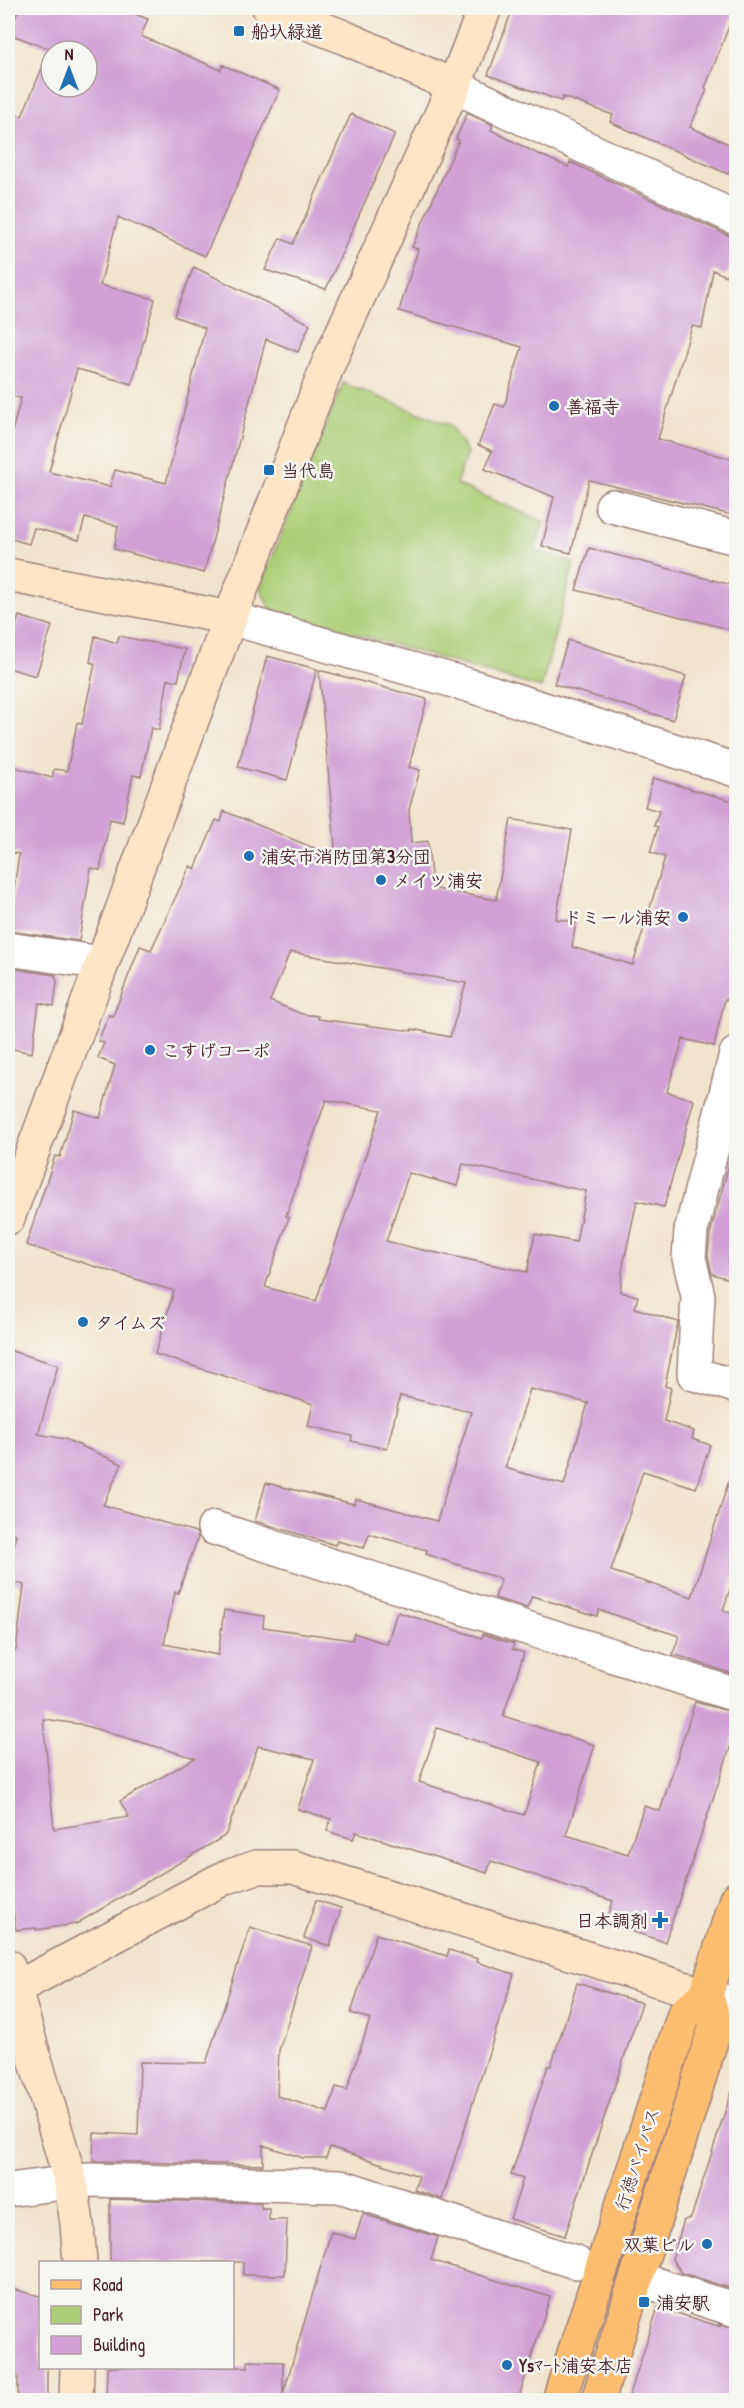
<svg xmlns="http://www.w3.org/2000/svg" width="744" height="2408" font-family="'Patrick Hand','Klee One',sans-serif">
<style>
.green{fill:#adce77;stroke:#7c7651;stroke-width:1.5}
.building{fill:#d2a0d6;fill-rule:evenodd}
.lines{fill:none;stroke-linecap:round;stroke-linejoin:round}
.street-casing{stroke:#9e827c;stroke-width:36}
.secondary-casing{stroke:#9e827c;stroke-width:36}
.primary-casing{stroke:#9e827c;stroke-width:36}
.street{stroke:#fff;stroke-width:33}
.secondary{stroke:#fee5c5;stroke-width:33}
.primary{stroke:#fcbd6f;stroke-width:33}
.poi-dot{fill:#1f6fb2;stroke:#f6f6f2;stroke-width:2}
.labels{text-anchor:middle;dominant-baseline:central;stroke-width:5;stroke-linejoin:round;paint-order:stroke}
.poi-label{font-size:18px;font-weight:bold;fill:#4a1f2b;stroke:#f6f6f2;text-anchor:start}
.street-label{font-size:18px;fill:#4a1f2b;stroke:#f6f6f2}
</style>
<rect width="100%" height="100%" fill="#f6f6f2"/>
<filter id="ink" filterUnits="userSpaceOnUse"><feTurbulence type="fractalNoise" baseFrequency=".0167" numOctaves="2"/><feDisplacementMap in="SourceGraphic" scale="12" xChannelSelector="R" yChannelSelector="G"/><feConvolveMatrix kernelMatrix="1 2 1 2 8 2 1 2 1" color-interpolation-filters="sRGB"/></filter>
<filter id="wash" filterUnits="userSpaceOnUse"><feTurbulence type="fractalNoise" baseFrequency=".008" numOctaves="4" result="noise"/><feDisplacementMap in="SourceGraphic" scale="24" xChannelSelector="R" yChannelSelector="G"/><feGaussianBlur stdDeviation="1.35" result="paint"/><feColorMatrix in="noise" values="0 0 0 0 0 0 0 0 0 0 0 0 0 0 0 0 0 1.4 0 .05"/><feComposite in="paint" operator="in"/></filter>
<g filter="url(#wash)">
<rect width="100%" height="100%" fill="#f1e4cd"/>
<path class="green" d="M343 383 450 425 467 453 456 484 544 522 535 550 574 563 541 688 270 609 260 587Z"/>
<g id="blocks">
<path class="building" d="M19 8H119L148 19 141 36 221 70 223 65 280 90 205 256 118 217 100 285 155 299 132 384 77 369 49 472 110 487 115 470 166 483 205 328 174 316 194 267 310 324 298 352 266 339 204 573 114 549 118 526 85 518 79 540 34 528 29 544 8 538V446L21 398 8 396V113L22 116 50 49 9 34ZM51 51H87V87H51Z
M513 8H736L705 88 707 90 690 127 736 147V154L728 174 610 122 613 115 563 97 561 101 488 75Z
M467 113 493 125 491 130 536 153 568 167 570 162 736 239V255L726 276 713 270 702 328 692 326 658 439 736 460V516L589 480 571 553 542 546 554 497 485 469 492 451 478 445 495 404 504 407 522 347 399 311 418 249 412 247 459 140 456 139Z
M351 114 395 134 326 289 265 270 280 238 293 244Z
M589 548 736 586V631L576 590Z
M19 616 52 626 36 676 8 668V651Z
M95 636 117 643 119 636 185 649 178 681 168 679 159 730 151 728 141 776 133 775 123 822 110 819 100 870 91 868 79 941 8 931 19 854 8 852V765L52 778 54 769 67 771 77 723 82 724 95 664 90 662Z
M568 640 686 676 673 720 554 684Z
M267 656 317 669 287 780 238 767Z
M319 670 427 699 409 767 420 770 409 810 411 843 428 841 432 888 496 900 511 819 572 830 556 919 576 922 572 947 633 965 665 857 650 852 658 827 654 826 659 811 645 807 653 778 736 802V975L729 1000 725 999 714 1046 683 1039 667 1092 694 1100 664 1207 637 1201 623 1265 620 1292 638 1296 635 1308 678 1322 665 1386 671 1388 664 1421 694 1431 692 1439 710 1445 696 1488 643 1471 611 1571 692 1597 731 1474 736 1475V1572L723 1610 736 1615V1675L673 1654 679 1636 599 1610 597 1616 532 1596 527 1608 495 1598 501 1579 426 1554 427 1550 369 1534 364 1548 337 1541 335 1545 255 1521 266 1483 354 1504 356 1499 437 1521 471 1412 400 1396 387 1449 351 1441 352 1436 308 1426 313 1404 155 1354 174 1291 26 1245 55 1156 60 1157 74 1110 100 1118 115 1065 98 1058 104 1043 98 1041 109 1015 113 1016 140 946 151 950 190 866 195 869 216 820 221 822 224 811 336 857ZM290 952 466 983 450 1037 412 1029V1031L318 1019V1016L302 1014 270 1001ZM326 1100 381 1110 316 1301 265 1287 289 1217 286 1216ZM463 1164 586 1191 576 1242 535 1234 527 1272 418 1249 386 1241 409 1173 457 1186ZM530 1389 588 1403 564 1485 505 1468Z
M8 968 55 975 57 982 54 1006 39 1003 32 1053 8 1048Z
M731 1157 736 1158V1281L712 1274 708 1256 710 1234Z
M8 1350 58 1365 38 1434 65 1439 122 1464 103 1505 196 1532 198 1537 178 1593 175 1592 164 1644 218 1655 224 1610 264 1616 263 1627 352 1640 354 1633 387 1644 397 1612 482 1638 483 1634 514 1644 512 1649 524 1653 503 1716 595 1745 566 1835 628 1854 644 1806 660 1811 695 1702 736 1713V1730L665 1942 606 1923 613 1901 491 1861 487 1873 356 1832 353 1839 327 1831 331 1819 298 1809 314 1759 258 1746 226 1834 223 1837 76 1924 36 1930V1928L16 1930 8 1875V1649L16 1650 24 1585 8 1581 16 1534 8 1533ZM43 1719 79 1724 195 1758 120 1801 129 1817 54 1829ZM437 1728 541 1762 524 1815 419 1782Z
M316 1900 341 1908 330 1946 304 1938Z
M250 1927 312 1946 279 2050 277 2096 328 2112 336 2087 347 2090 370 2019 351 2013 376 1934 447 1956 449 1950 478 1959 477 1962 514 1974 442 2199 414 2190 419 2176 330 2147 326 2158H303L263 2145V2165L93 2161 94 2133 138 2135 140 2062 206 2063Z
M577 1983 642 2003 565 2236 510 2219 523 2179 511 2175 548 2066H551Z
M731 2093 736 2094V2290L682 2273 672 2259 684 2220 691 2218Z
M110 2199 261 2203V2208H269V2220H287L285 2275H243V2262H110Z
M363 2214 438 2237 431 2260 550 2297 518 2400H106L107 2367H248V2361L283 2362V2394L331 2232 355 2239Z
M8 2288 40 2296V2367H47V2400H18V2378H8Z
M658 2307 721 2327 719 2324 736 2328V2400H628Z"/>
</g>
</g>
<g filter="url(#ink)">
<use href="#blocks" fill-opacity="0" stroke="#9e827c" stroke-width="1.5"/>
<g class="lines">
<defs>
<path id="street" d="M454 86 736 218
M612 506 736 538
M230 618 468 685 736 770
M8 949 102 963
M736 1054 691 1231 689 1258 698 1296 694 1374 736 1386
M214 1528 736 1695
M706 1995 736 2005
M8 2190 88 2180 340 2186 575 2262
M655 2284 736 2310"/>
<path id="secondary" d="M269 8 341 36 454 86
M8 575 230 618
M8 1218 230 618 329 362 454 86 485 8
M8 1966 71 2183 77 2224 80 2262
M14 1989 224 1878 257 1867H293L706 1995
M76 2400 77 2368"/>
<path id="primary" d="M559 2400 684 2014 706 1995 736 1899
M598 2400 716 2025 706 1995"/>
</defs>
<use href="#street" class="street-casing"/>
<use href="#secondary" class="secondary-casing"/>
<use href="#primary" class="primary-casing"/>
<use href="#street" class="street"/>
<use href="#secondary" class="secondary"/>
<use href="#primary" class="primary"/>
</g>
</g>
<g class="poi-dot">
<rect x="233" y="25" width="12" height="12" rx="3"/>
<circle cx="554" cy="406" r="6"/>
<rect x="263" y="464" width="12" height="12" rx="3"/>
<circle cx="249" cy="856" r="6"/>
<circle cx="381" cy="880" r="6"/>
<circle cx="683" cy="917" r="6"/>
<circle cx="150" cy="1050" r="6"/>
<circle cx="83" cy="1322" r="6"/>
<path d="M657 1911h6v6h6v6h-6v6h-6v-6h-6v-6h6z"/>
<circle cx="707" cy="2244" r="6"/>
<rect x="638" y="2296" width="12" height="12" rx="3"/>
<circle cx="507" cy="2365" r="6"/>
</g>
<g class="labels">
<g class="poi-label">
<text x="251" y="31">船圦緑道</text>
<text x="566" y="406">善福寺</text>
<text x="281" y="470">当代島</text>
<text x="261" y="856">浦安市消防団第3分団</text>
<text x="393" y="880">メイツ浦安</text>
<text x="671" y="917" text-anchor="end">ドミール浦安</text>
<text x="162" y="1050">こすげコーポ</text>
<text x="95" y="1322">タイムズ</text>
<text x="648" y="1920" text-anchor="end">日本調剤</text>
<text x="695" y="2244" text-anchor="end">双葉ビル</text>
<text x="656" y="2302">浦安駅</text>
<text x="519" y="2365">Ysﾏｰﾄ浦安本店</text>
</g>
<g class="street-label">
<text transform="translate(637 2159) rotate(-72)">行徳バイパス</text>
</g>
</g>
<rect width="744" height="2408" fill="none" stroke="#f6f6f2" stroke-width="30"/>
<rect x="39" y="2261" width="195" height="108" fill="#f6f6f2" stroke="#b1a0a2" stroke-width="1.5"/>
<rect x="51" y="2280" width="30" height="9" fill="#fcbd6f" stroke="#b1a0a2" stroke-width="1.5"/>
<text x="93" y="2291" font-size="18" fill="#4a1f2b">Road</text>
<rect x="51" y="2306" width="30" height="18" fill="#adce77" stroke="#b1a0a2" stroke-width="1.5"/>
<text x="93" y="2321" font-size="18" fill="#4a1f2b">Park</text>
<rect x="51" y="2336" width="30" height="18" fill="#d2a0d6" stroke="#b1a0a2" stroke-width="1.5"/>
<text x="93" y="2351" font-size="18" fill="#4a1f2b">Building</text>
<g transform="translate(69 69)"><circle r="28" fill="#f6f6f2" stroke="#b1a0a2" stroke-width="1.5"/>
<path d="M0-4.5L10 22L0 15L-10 22Z" fill="#1f6fb2"/>
<text y="-9" font-size="16" font-weight="bold" text-anchor="middle" fill="#4a1f2b">N</text>
</g>
</svg>
